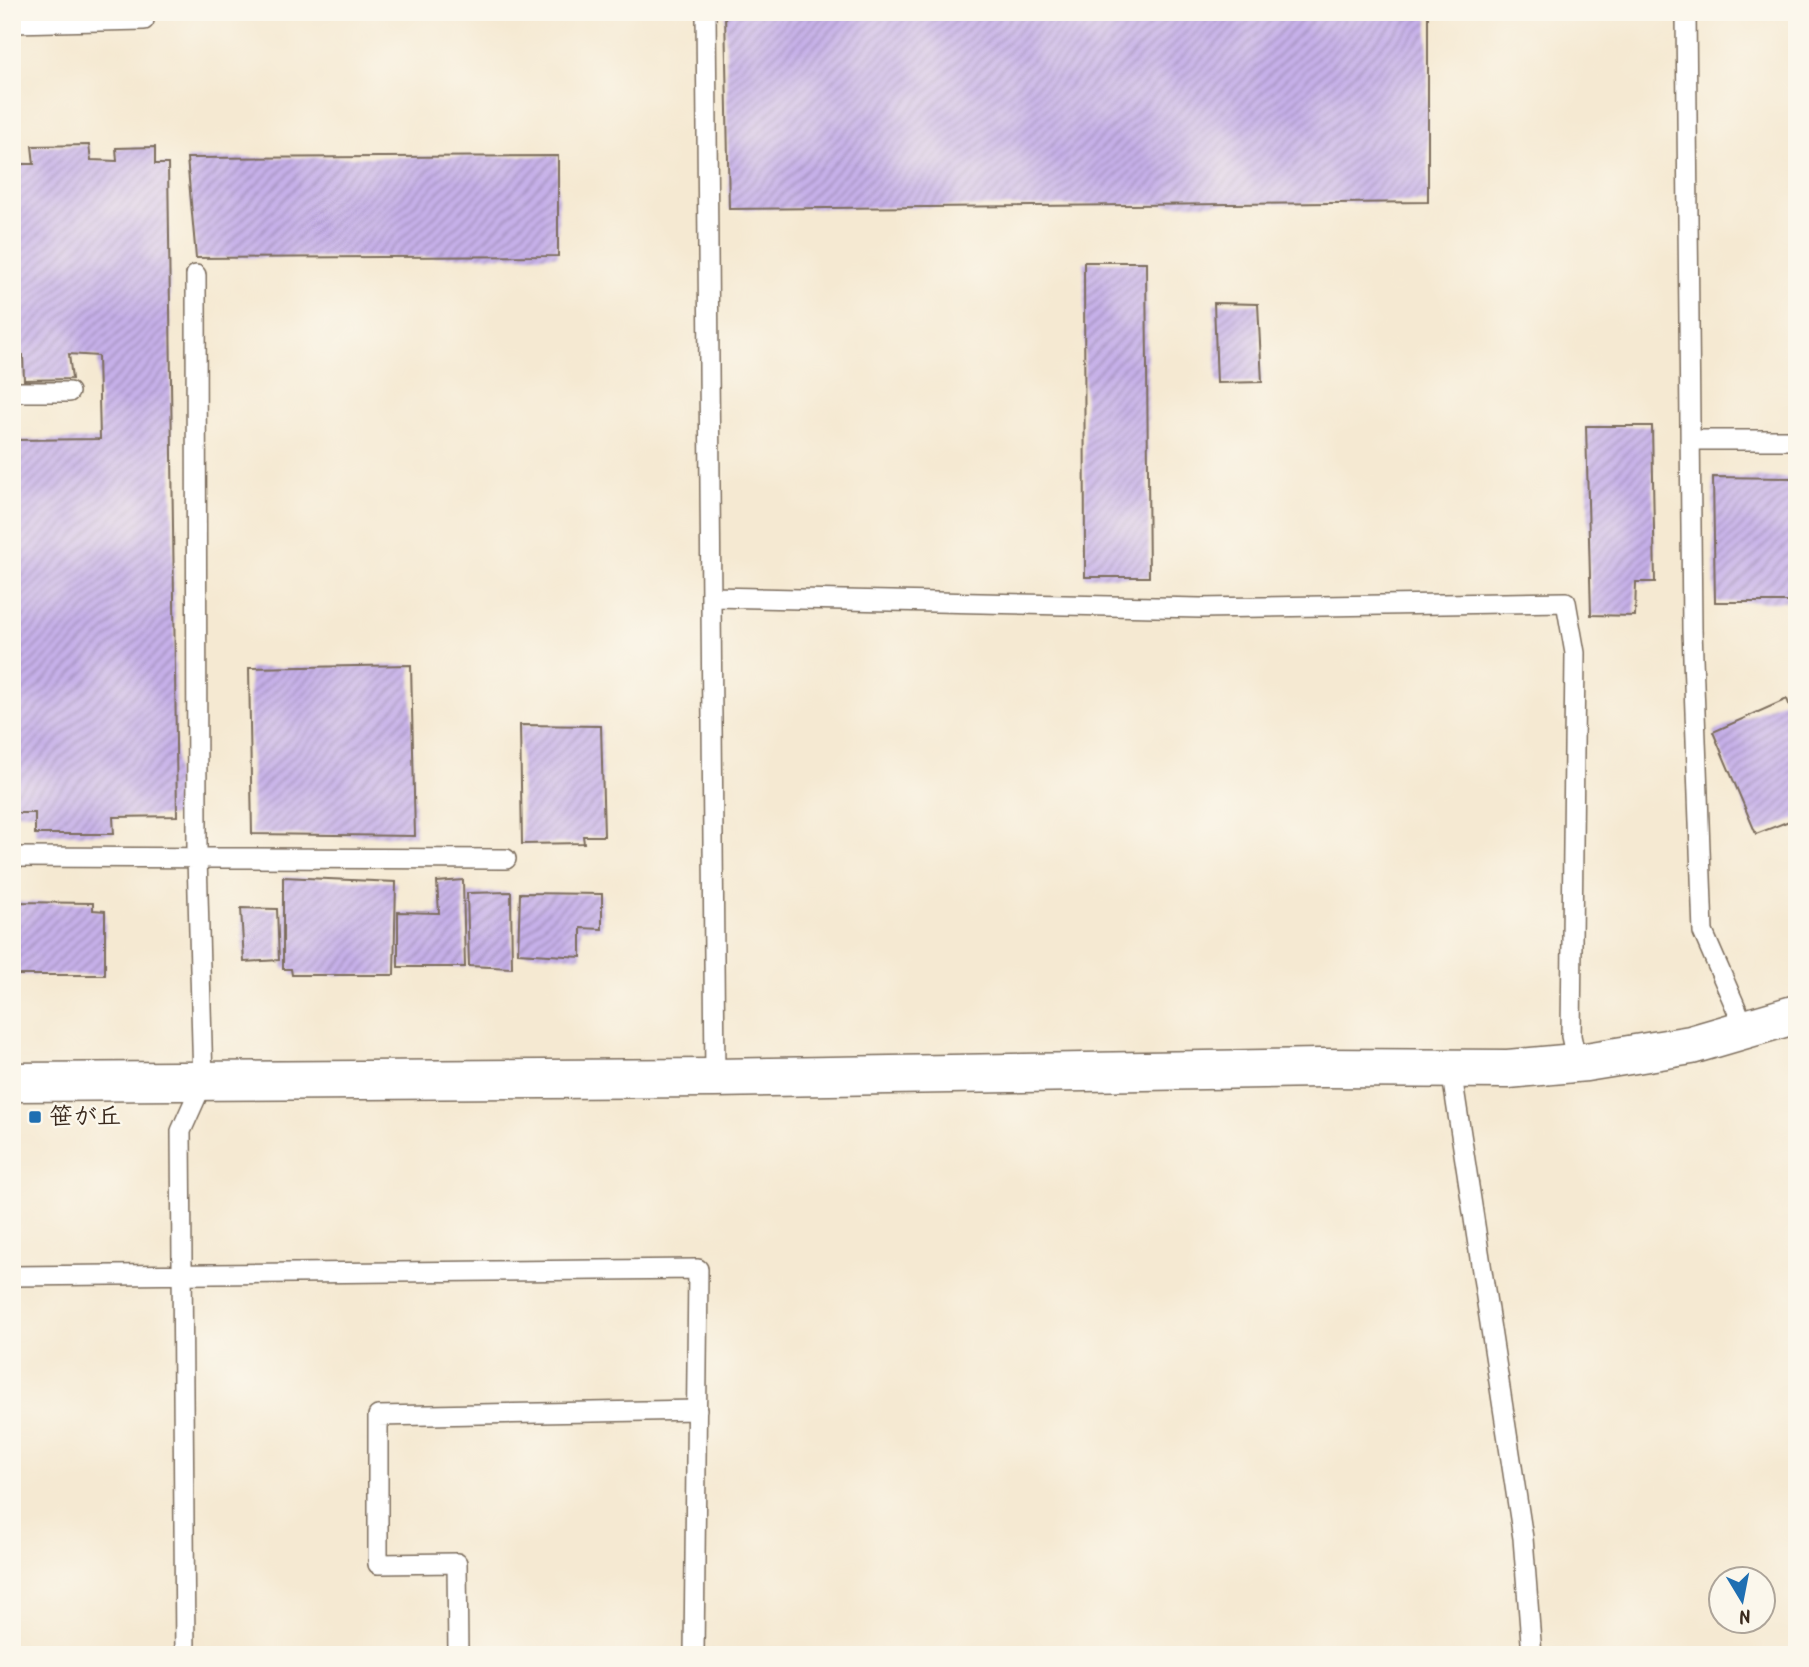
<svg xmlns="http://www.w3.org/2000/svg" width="1809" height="1667" font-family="Kalam,'Klee One',sans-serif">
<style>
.building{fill:url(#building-hatch)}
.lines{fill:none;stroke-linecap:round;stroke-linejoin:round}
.lane-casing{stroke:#7c6d5d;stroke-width:22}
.secondary-casing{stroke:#7c6d5d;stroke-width:41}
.lane{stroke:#fff;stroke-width:19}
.secondary{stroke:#fff;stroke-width:38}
.poi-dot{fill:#1f6fb2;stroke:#fbf7ec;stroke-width:2.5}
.labels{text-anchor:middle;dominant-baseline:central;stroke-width:5;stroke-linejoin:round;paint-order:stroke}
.poi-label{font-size:24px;font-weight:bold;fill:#3b2a1e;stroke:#fbf7ec;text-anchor:start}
</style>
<defs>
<pattern id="building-hatch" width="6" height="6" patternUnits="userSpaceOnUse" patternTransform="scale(1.75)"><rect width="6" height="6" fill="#c6b0e9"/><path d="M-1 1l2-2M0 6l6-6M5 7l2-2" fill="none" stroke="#a28fbc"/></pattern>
</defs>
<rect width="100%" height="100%" fill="#fbf7ec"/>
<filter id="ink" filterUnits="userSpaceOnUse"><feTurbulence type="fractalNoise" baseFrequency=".0143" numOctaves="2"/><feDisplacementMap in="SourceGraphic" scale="14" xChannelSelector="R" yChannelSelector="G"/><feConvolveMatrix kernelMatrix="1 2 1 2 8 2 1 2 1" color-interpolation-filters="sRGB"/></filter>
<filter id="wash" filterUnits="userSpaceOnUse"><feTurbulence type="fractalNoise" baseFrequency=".00686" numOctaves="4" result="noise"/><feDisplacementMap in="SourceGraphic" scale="28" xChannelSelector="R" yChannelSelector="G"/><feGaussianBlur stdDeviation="1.57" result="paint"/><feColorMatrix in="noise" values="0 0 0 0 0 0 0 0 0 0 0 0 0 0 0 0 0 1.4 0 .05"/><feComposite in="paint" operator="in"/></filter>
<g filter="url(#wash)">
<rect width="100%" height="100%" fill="#f5e9d2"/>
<g id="blocks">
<path class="building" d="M725 12H1428V202L729 209Z
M89 145 91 160 117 161 116 148 155 147V164H168L177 816 113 817 114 834H35V813H12V440L100 439 98 356 69 354 72 379 24 380 23 355H12V164H34L32 146Z
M558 156V256L196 258 187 158Z
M1084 262H1146L1149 577H1085Z
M1214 303 1258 304 1262 382 1217 383Z
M1586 426H1652L1655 582H1636L1635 616 1591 615Z
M1713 477 1797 478V602H1715Z
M411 665 415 836 252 834 249 668Z
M1787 699 1797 725V818L1756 834 1713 732Z
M520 725 601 726 604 836H583L584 843 522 844Z
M283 877 396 882 394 975H292L291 969H283Z
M463 880 465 967H398V912L439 913 437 882Z
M511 892 512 968 469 966 467 893Z
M520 893 602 894V929L581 928V957L518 953Z
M13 902 93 903V910L105 911V975H12Z
M241 908 277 909 279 960 244 962Z"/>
</g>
</g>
<g filter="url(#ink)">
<use href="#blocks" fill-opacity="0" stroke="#7c6d5d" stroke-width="2"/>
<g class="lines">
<defs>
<path id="lane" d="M706 12 715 1078
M1686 12 1692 630 1703 932 1746 1031
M12 23 144 20V12
M12 392H69
M1690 440H1797
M712 597 1200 608 1566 602 1575 653 1571 1036 1577 1063
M12 857 506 859
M1451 1069 1523 1538 1532 1655
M12 1276 698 1269 694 1655
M185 1655 181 1131 203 1082 197 856 196 275
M458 1655 457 1563 378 1564V1416L697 1410"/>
<path id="secondary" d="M12 1082 715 1078 1320 1068 1508 1069 1586 1062 1691 1045 1797 1014"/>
</defs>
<use href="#lane" class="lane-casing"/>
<use href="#secondary" class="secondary-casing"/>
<use href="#lane" class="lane"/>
<use href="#secondary" class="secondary"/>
</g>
</g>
<rect class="poi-dot" x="28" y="1110" width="14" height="14" rx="3.5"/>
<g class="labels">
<g class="poi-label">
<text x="49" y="1117">笹が丘</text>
</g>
</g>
<rect width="1809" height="1667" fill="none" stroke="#fbf7ec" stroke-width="42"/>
<g transform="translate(1742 1600) rotate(170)"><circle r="33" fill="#fbf7ec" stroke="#aea59a" stroke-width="2"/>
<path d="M0-5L12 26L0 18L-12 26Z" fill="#1f6fb2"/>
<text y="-10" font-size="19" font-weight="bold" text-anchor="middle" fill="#3b2a1e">N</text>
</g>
</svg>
